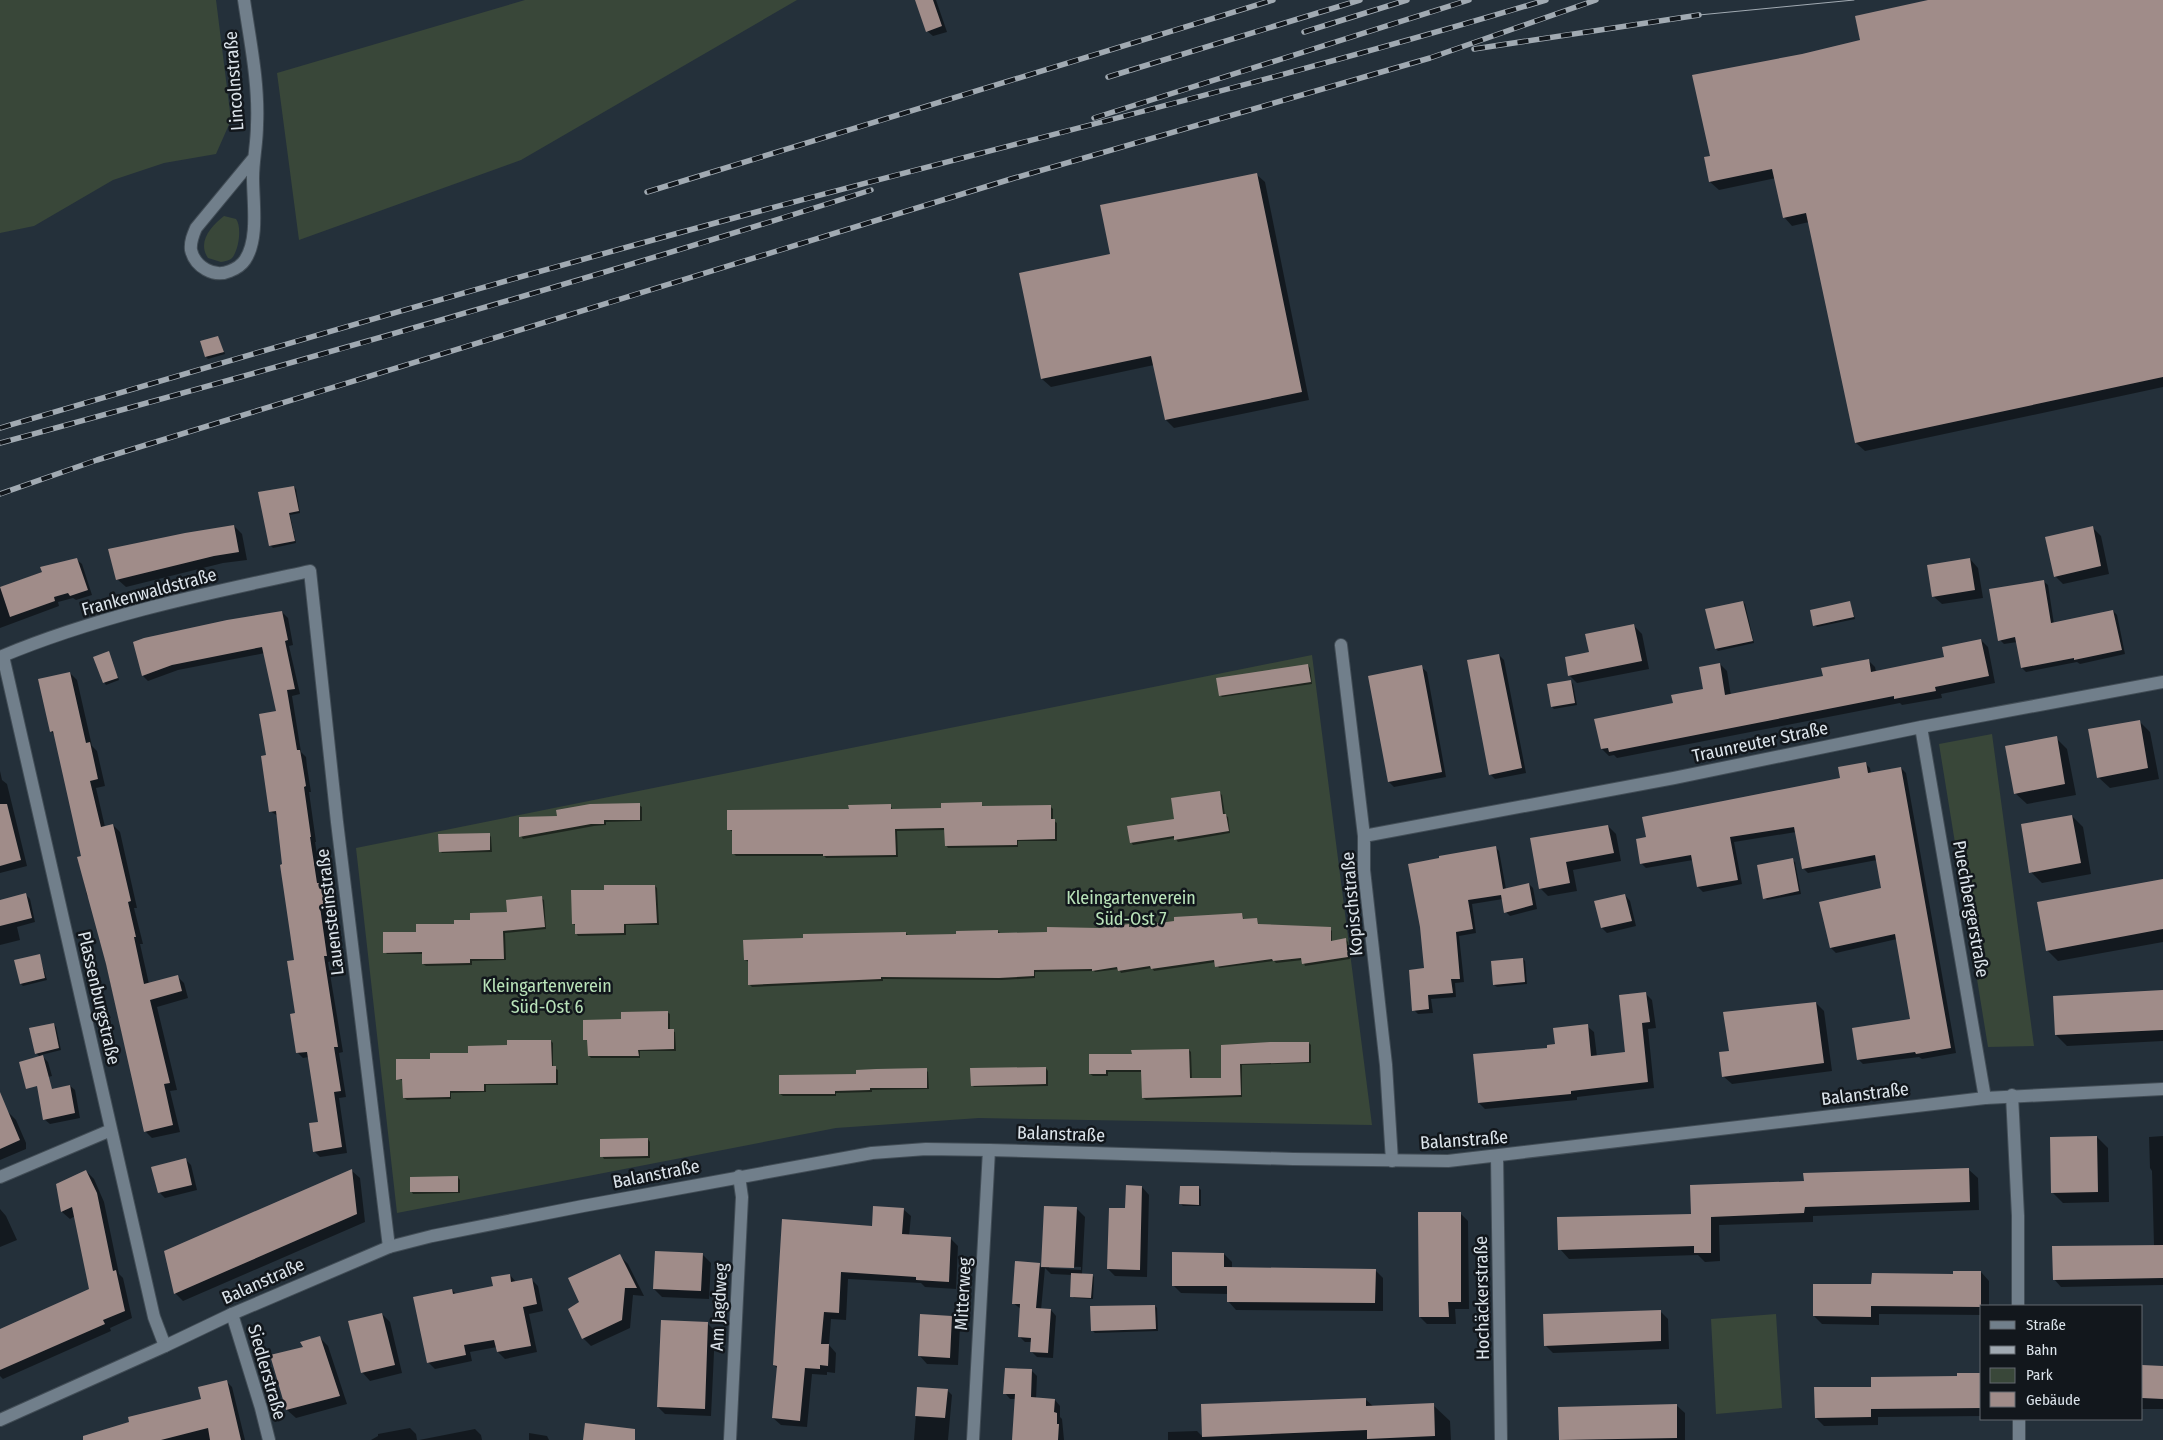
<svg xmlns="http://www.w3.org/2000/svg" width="2163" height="1440" font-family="'Fira Sans Condensed',sans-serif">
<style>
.green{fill:#394739}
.shadow{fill:#0007;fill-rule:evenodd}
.building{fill:#a08c89}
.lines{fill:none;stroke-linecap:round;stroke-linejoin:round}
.street-casing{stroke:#424d56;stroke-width:14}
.secondary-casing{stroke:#424d56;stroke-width:14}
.street{stroke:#717f8b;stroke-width:12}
.secondary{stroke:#717f8b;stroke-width:12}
.tram{stroke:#a1aab2;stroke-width:1}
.rail-casing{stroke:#a1aab2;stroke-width:5.5}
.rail{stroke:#12171c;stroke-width:4;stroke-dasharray:11;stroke-linecap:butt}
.labels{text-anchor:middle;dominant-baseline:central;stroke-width:5;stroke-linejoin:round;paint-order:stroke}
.street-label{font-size:18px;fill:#dce4eb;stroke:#12171c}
.park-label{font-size:18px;fill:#b9e3b9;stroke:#12171c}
</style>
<rect width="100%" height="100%" fill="#24303a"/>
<path class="green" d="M0 0H216L231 120 216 154 164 163 113 180 34 226 0 233Z
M525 0H797L521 160 299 240 277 73Z
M224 216 236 219C242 227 239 250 232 258 229 261 225 261 221 262L208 258C197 242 211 226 224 216Z
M1312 655 1372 1125 979 1118 836 1128 397 1213 356 848Z
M1992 734 2034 1046 1988 1047 1939 744Z
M1776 1314 1782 1408 1716 1414 1711 1319Z"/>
<path class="shadow" d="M916 0H936L947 32 933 36 927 31Z
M1935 0H2163V387L1865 451 1856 443 1809 222 1792 226 1784 217 1776 178 1719 190 1710 182 1712 157 1802 55 1861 41Z
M1256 174 1265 182 1309 400 1174 428 1166 420 1154 365 1051 387 1042 379 1112 255Z
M218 337 225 354 208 359 206 357Z
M294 487 296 489 300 513 290 515 296 543 273 548 271 546 259 493Z
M234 526 242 534 247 560 223 563 126 587 117 579Z
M2092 527 2101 536 2109 574 2063 584 2055 576Z
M76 559 82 564 92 595 76 600 73 598 58 602 59 606 0 628V588Z
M1970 559 1978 568 1983 598 1942 604 1933 596Z
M2043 581 2048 585 2054 624 2113 611 2117 615 2125 654 2080 664 2077 662 2026 672 2022 668 2017 642 2004 644 2000 640Z
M1743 602 1745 604 1754 643 1718 651 1716 649Z
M1850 602 1855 619 1817 627 1814 625Z
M282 612 288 618 293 645 289 646 300 694 292 696 301 752 306 757 307 767 311 792H309L316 842H315L322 885 327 890 329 912H325L332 961 328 962 343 1052 339 1053 346 1097 339 1098 347 1153 320 1157 314 1151 319 1123 309 1057 303 1058 298 1053 296 961 278 816 270 811 268 756 277 712 265 653 178 670 148 681 143 676Z
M1634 626 1642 634 1649 669 1577 683 1569 675 1590 653Z
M1981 640 1988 647 1995 683 1941 694 1942 698 1902 705 1900 703 1617 758 1614 755 1609 756 1602 749 1674 704 1705 690 1720 664 1727 671 1731 696 1824 677 1868 660 1875 667 1876 672 1946 658Z
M108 653 119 680 106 685 104 682Z
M1499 655 1504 660 1526 773 1495 779 1490 774Z
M1308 665 1310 668 1312 684 1222 697 1220 695Z
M1421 667 1427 672 1446 777 1394 787 1389 782Z
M70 673 77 680 92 746 97 751 105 786 96 788 105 827 113 825 120 832 137 908H134L143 944H140L149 984 177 976 184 983 188 998 157 1007 177 1090 170 1091 180 1132 152 1138 145 1131 91 899 87 896 79 857H83L55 736 51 731Z
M1571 681 1573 684 1577 705 1554 709 1552 707Z
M2139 721 2150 732 2159 779 2110 788 2098 777Z
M2056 738 2067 749 2076 795 2027 804 2015 793Z
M1865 763 1870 768 1871 774 1901 768 1906 773 1956 1053 1922 1059 1919 1057 1863 1064 1858 1059 1911 1020 1897 939 1836 953 1831 948 1883 889 1877 860 1808 873 1803 868 1796 832 1734 842 1742 884 1703 892 1698 887 1693 860 1646 868 1641 863 1842 779Z
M0 771 2 780 7 784 27 866 0 873Z
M1219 792 1222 795 1225 815 1228 817 1230 833 1178 842 1175 838 1133 845 1131 842 1176 820Z
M981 803 983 807 1050 806 1053 809V820L1057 823V841H1018V847L948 848 946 845V830L897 831 898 857 826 858 824 856H736L734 854 733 832 728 829 890 805 893 810H942Z
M639 805 642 807V821L606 822V825L594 826 523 839 521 836 559 817Z
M2072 816 2083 827 2091 874 2042 883 2031 872Z
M1608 826 1616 834 1621 861 1573 870 1577 891 1548 896 1540 888 1532 839Z
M489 834 491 837 492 852 442 853 440 851Z
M1495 847 1499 851 1506 889 1529 884 1533 888 1537 909 1510 916 1506 912 1503 899 1472 904 1476 933 1459 936 1464 982 1455 983 1456 997 1431 999 1433 1013 1418 1014 1414 1010 1426 969Z
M1792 860 1795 862 1801 894 1767 900 1765 898Z
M2163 880V942L2058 961 2047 950Z
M655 886 657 888 659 925H626V935L578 936 576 933V926L573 924 606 891Z
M26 895 30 899 35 922 17 927 20 940 0 945V901Z
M1625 895 1630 901 1636 926 1607 933 1602 928Z
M541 898 544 900 546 929 505 933 506 960 472 961V965L426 966 423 964V954H387L385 952 417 933 508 913Z
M1242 914 1244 920 1257 919 1259 926 1330 929 1332 931V942L1346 940 1348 942 1350 959 1305 966 1303 960 1276 963 1274 961 1219 968 1216 962 1154 971 1152 968 1121 973 1119 969 1095 972 1094 971 1035 972V978L1002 980 883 979V981L752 987 749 984V962L745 960 906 933 909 936 957 935 998 931 1001 934 1048 933 1128 925 1131 928Z
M39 955 47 980 23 986 21 984Z
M1523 959 1525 961 1527 984 1497 987 1494 985 1492 962Z
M2163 992V1041L2067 1046 2056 1035Z
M1645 993 1652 1000 1656 1028 1648 1029 1654 1088 1577 1097V1100L1485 1109 1479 1103 1548 1049 1587 1026 1594 1032 1597 1057 1627 1054Z
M1816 1003 1824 1011 1832 1071 1732 1084 1723 1076 1730 1052 1725 1013Z
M667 1012 670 1014V1030L675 1032 676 1051H640V1058H591L589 1056V1042L585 1039 622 1020Z
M54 1024 56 1027 61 1050 41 1055 48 1062 52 1076 30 1082 40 1057 36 1053Z
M551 1041 553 1043V1067L558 1070V1085H486V1092L451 1093V1099L407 1100 404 1098V1081L398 1079 431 1060Z
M1309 1043 1311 1045V1063L1242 1065V1097L1146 1100 1143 1098V1072H1108V1076H1093L1090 1074 1133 1055 1189 1050 1191 1052 1192 1079H1223L1222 1046Z
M1046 1068 1048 1071V1086L974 1087 972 1085Z
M926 1070 928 1072 929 1089 872 1090V1092L836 1093V1096H783L780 1094 857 1075Z
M69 1085 75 1090 80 1118 50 1124 44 1119 40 1098Z
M8 1112 16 1120 26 1143V1149L0 1160V1116Z
M2163 1136V1285L2061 1287 2054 1279 2154 1246 2152 1171 2150 1168 2149 1137Z
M2097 1137 2108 1148 2109 1202 2063 1203 2052 1192Z
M648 1139 650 1142V1158L604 1159 602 1156Z
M185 1159 191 1165 197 1190 165 1198 160 1193 153 1168Z
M1968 1169 1978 1178 1979 1210 1813 1216V1222L1719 1225 1720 1261 1705 1262 1698 1255 1569 1259 1560 1249 1692 1215 1805 1183Z
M86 1171 94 1179 104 1202 119 1274 123 1278 132 1318 110 1328 111 1331 3 1379 0 1376V1331L91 1290 75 1216 70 1219 62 1212 57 1185Z
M352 1171 360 1178 365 1222 183 1301 175 1293Z
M458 1177 460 1180V1193L413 1194 411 1191Z
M1142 1187 1149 1195 1147 1277 1115 1276 1108 1269 1126 1210Z
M1199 1188 1201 1190V1206H1183L1181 1204Z
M1045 1207 1077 1209 1085 1217 1082 1274 1092 1275 1094 1277 1093 1299 1074 1298 1072 1296 1073 1275 1051 1274 1045 1268 1041 1310H1051L1056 1316 1053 1358 1037 1357 1032 1352V1342H1025L1020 1337 1021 1309 1013 1303 1039 1265 1042 1268ZM1049 1266 1081 1267V1270L1049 1268Z
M0 1209 6 1216 17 1240 0 1247Z
M903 1209 911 1216 909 1236 951 1239 958 1246 956 1289 925 1287 921 1283 848 1279 846 1320 831 1319 829 1345 836 1353 835 1373 827 1372V1375L812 1374 807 1427 781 1425 773 1418 778 1369 774 1365 873 1227Z
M1460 1213 1468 1221 1469 1309H1455L1456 1324H1427L1420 1317Z
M702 1254 711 1263 709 1299 662 1297 654 1289Z
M1224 1254 1232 1262V1269L1375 1270 1383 1278V1311L1236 1310 1228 1301V1294L1181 1293 1173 1285Z
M620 1256 628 1264 644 1296 633 1295 630 1328 591 1346 583 1338 580 1303Z
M1981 1272 1989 1281V1306H1982V1315L1879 1314V1325L1822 1324 1814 1316 1873 1285Z
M510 1275 516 1282 531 1279 538 1286 543 1311 529 1314 537 1352 505 1359 498 1352 497 1347 470 1352 472 1361 435 1369 428 1362 452 1290 457 1295 494 1287Z
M1155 1306 1157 1308 1158 1331 1095 1333 1092 1330Z
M1660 1311 1668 1319 1669 1349 1553 1353 1545 1345Z
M382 1314 390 1322 402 1373 370 1381 362 1372Z
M952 1317 960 1325 958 1365 927 1364 919 1355Z
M708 1324 715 1331 711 1416 665 1414 658 1407Z
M320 1338 328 1346 347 1404 296 1418 287 1410 272 1356 304 1348Z
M2142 1367H2163V1409H2142Z
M1032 1371 1037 1376 1036 1399 1055 1400 1060 1406V1417L1062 1419 1064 1440H1014L1016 1399H1010L1005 1393Z
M1982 1374V1416L1878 1417V1425L1824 1426 1816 1418 1872 1388Z
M227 1382 232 1387 245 1440H102L202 1400Z
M918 1389 947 1390 952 1395 948 1440H914Z
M1365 1399 1374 1407 1433 1405 1450 1421 1451 1440H1168V1432L1197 1431 1203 1437 1202 1405Z
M1676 1405 1685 1413V1440H1560L1559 1408Z
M410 1428 416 1434 417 1440H371L378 1436V1434Z
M475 1429 481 1435 482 1440H419Z
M529 1433 547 1436 549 1440H529Z"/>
<path class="building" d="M915 0H933L942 26 926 32Z
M1928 0H2163V377L1855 443 1806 213 1783 218 1772 169 1709 182 1704 157 1710 156 1692 75 1802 54 1860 40 1855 16Z
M1257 173 1302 392 1165 420 1151 356 1041 379 1019 273 1110 254 1100 205Z
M218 336 224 352 205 357 200 341Z
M294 486 299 511 289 513 295 541 269 546 258 492Z
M234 525 239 552 214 556 116 580 108 549 185 533Z
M2093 526 2101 566 2054 577 2045 537Z
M77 558 88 590 70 596 68 593 54 597 55 601 10 617 0 587 42 572 40 567Z
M1970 558 1975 590 1932 597 1927 565Z
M2044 580 2051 623 2113 610 2122 650 2074 660V658L2021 668 2015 637 1998 641 1989 589Z
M1743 601 1753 641 1715 649 1705 609Z
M1850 601 1854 617 1813 626 1810 610Z
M282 611 288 640 285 641 295 689 287 690 297 750H300L302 761 306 786 304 787 311 837H310L317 883H321L324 906 320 907 327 956H324L338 1047H334L341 1091 334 1092 342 1147 313 1152 309 1123 318 1122 307 1052 296 1053 290 1014 295 1013 287 961 294 960 280 865 282 864 276 811 269 812 261 756 266 755 259 714 276 711 262 647 172 665 142 676 133 642 144 638 227 620Z
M1634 624 1642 661 1568 676 1565 657 1589 652 1585 634Z
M1981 639 1989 676 1935 687 1936 691 1894 699V696L1609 752 1608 748 1601 749 1594 719 1673 703 1671 695 1703 689 1699 667 1720 663 1725 695 1823 676 1821 668 1869 659 1871 672 1944 657 1942 647Z
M109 651 118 678 103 683 93 657Z
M1499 654 1522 768 1489 775 1467 660Z
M1308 664 1311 682 1219 696 1216 678Z
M1422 665 1442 772 1388 782 1368 676Z
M70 672 86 743 90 742 98 779 90 781 101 827 113 824 131 901 128 902 136 937H134L144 984 178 975 182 991 150 1000 170 1083 164 1084 173 1125 144 1132 106 964 77 857 81 856 53 731 50 732 38 679Z
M1571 680 1575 703 1551 707 1547 684Z
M2140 720 2148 768 2097 778 2088 729Z
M2057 736 2065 784 2014 794 2005 746Z
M1866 762 1868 773 1901 767 1951 1048 1916 1054 1915 1052 1857 1060 1852 1028 1910 1019 1895 934 1830 948 1819 902 1881 888 1875 855 1802 869 1794 827 1730 837 1738 880 1697 887 1691 855 1640 864 1636 839 1646 837 1642 817 1840 778 1838 767Z
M1220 791 1223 814H1226L1229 831 1174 840V836L1130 843 1127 826 1174 819 1171 798Z
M982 802V806L1051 805V819H1055V839L1017 840V845L945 846 944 828 895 829 896 855 823 856V854H732V830H727V810L849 809 848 805 891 804V809L941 808V803Z
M640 803V820H604V824H591L519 837V817L557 816 556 810 590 804Z
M0 804H7L21 860 0 866Z
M2072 815 2081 863 2029 873 2021 824Z
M1608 825 1614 853 1566 862 1570 883 1539 889 1530 838Z
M490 833V850L439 852 438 834Z
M1496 846 1503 889 1529 883 1533 905 1504 913 1501 895 1468 900 1473 929 1456 932 1460 979H1451L1453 993 1428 995 1429 1009 1412 1011 1409 970 1424 968 1420 927 1408 864 1439 858V856Z
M1793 858 1799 891 1763 899 1757 865Z
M2163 879V929L2046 951 2037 902Z
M604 885H655L657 923 624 924V933L575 934V924H572L571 890H604Z
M26 893 32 918 0 926V900Z
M1625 894 1632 921 1601 928 1594 901Z
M542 896 545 927 503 931 504 959H470V963L422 964V952L383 953V932H416V924H454V920H470V913L507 912 506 900Z
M1242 913 1243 919 1257 918 1258 924 1331 927V941L1346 938 1348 957 1302 964 1301 958 1273 961 1272 959 1215 967 1214 960 1151 969 1150 966 1118 971 1117 967 1092 971V969L1034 970V976L999 978 881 977V979L748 985V960H744L743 940 803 938V934L906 932V935L956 934V931L998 930V933L1047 932V927L1100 928 1129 924V927L1174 921V917Z
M40 954 45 978 20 984 14 960Z
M1523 958 1525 982 1493 985 1491 961Z
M2163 990V1030L2055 1035 2053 996Z
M1646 992 1650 1022 1642 1023 1648 1082 1571 1091V1094L1478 1103 1473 1054 1547 1048V1045L1555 1044 1553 1028 1588 1024 1591 1056 1625 1052 1619 995Z
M1816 1002 1824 1063 1722 1077 1719 1052 1729 1051 1723 1012Z
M668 1011V1029H674V1049L638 1050 639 1056H588L587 1040H583V1020L621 1019V1012Z
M54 1023 59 1048 35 1054 29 1028Z
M507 1040H551L552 1066H556V1083L484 1084V1091H450V1097L403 1098 402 1079 396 1080V1059H430V1053H468V1046L507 1045Z
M1270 1042H1309V1062L1240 1064 1241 1095 1142 1098 1141 1070H1106V1074H1089V1054H1132L1131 1050 1189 1049 1190 1078H1221V1045Z
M43 1055 52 1089 70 1085 75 1113 43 1120 37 1086 26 1089 19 1062Z
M1046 1067V1084L971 1086 970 1068Z
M927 1068V1088H870V1090L835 1091V1094H779V1075L856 1074V1070L876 1069Z
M0 1092 20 1140 0 1149Z
M2097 1136 2098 1192 2051 1193 2050 1137Z
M648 1138V1156L600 1157V1139Z
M186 1158 192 1185 158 1193 151 1167Z
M1969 1168 1970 1202 1805 1207 1804 1213 1711 1217V1253H1694V1246L1558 1250 1557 1217 1691 1214 1690 1185 1804 1181 1803 1173Z
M352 1169 357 1214 174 1294 164 1251Z
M86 1170 97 1193 113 1271 116 1270 125 1311 103 1320 105 1324 0 1370V1329L89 1289 72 1207 61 1212 56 1184Z
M458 1176V1192H410V1177Z
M1126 1185 1142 1186 1140 1270 1107 1269 1109 1208H1125Z
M1180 1186H1199V1205L1179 1204Z
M873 1206 904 1208 902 1234 951 1237 949 1282 916 1280V1277L841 1272 839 1313 824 1312 821 1344H829L828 1366 820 1365V1369L805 1368 800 1421 772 1418 777 1366 773 1365 782 1219 872 1226Z
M1044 1206 1077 1207 1074 1268 1041 1267Z
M1418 1212H1461V1302H1448L1449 1317H1419Z
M2163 1245V1278L2053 1280 2052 1246Z
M655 1251 703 1253 701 1291 653 1289Z
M1172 1252 1224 1253V1267L1376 1269 1375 1303 1227 1302V1286H1172Z
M620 1254 637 1288H625L622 1320 582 1339 568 1309 579 1302 568 1278Z
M1015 1261 1040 1263 1036 1308 1051 1309 1048 1353 1030 1352 1031 1338 1018 1337 1020 1304H1012Z
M1953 1271H1981V1307L1871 1306V1317L1813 1316V1284H1871L1872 1273 1953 1274Z
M1071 1273 1093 1274 1091 1298 1070 1297Z
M510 1274 511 1282 532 1278 537 1304 523 1307 531 1346 497 1352 494 1340 464 1345 466 1355 427 1363 413 1297 452 1289 453 1294 493 1286 491 1277Z
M1155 1305 1156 1329 1091 1331 1090 1306Z
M1661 1310V1341L1544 1346 1543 1314Z
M382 1313 395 1365 361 1373 348 1321Z
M920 1314 952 1316 950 1358 918 1356Z
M661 1320 708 1322 705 1409 657 1407Z
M320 1336 340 1396 286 1410 270 1355 303 1347 300 1342Z
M2142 1365 2163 1366V1399L2142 1398Z
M1005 1368 1032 1369 1031 1397 1055 1399 1054 1412 1057 1413V1424H1059L1058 1440H1012L1015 1394H1003Z
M1957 1373H1982V1408L1871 1409V1417L1815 1418 1814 1387H1871V1377L1957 1376Z
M227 1380 241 1440H210L208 1428 161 1440H83V1436L129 1422 128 1417 201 1399 198 1387Z
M917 1387 948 1389 945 1418 915 1416Z
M1366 1398V1406L1434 1403 1435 1436 1367 1439V1430L1202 1437 1201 1404Z
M1677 1404V1438L1559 1440 1558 1407Z
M585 1423 635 1429V1440H583Z"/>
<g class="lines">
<defs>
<path id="street" d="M244 0C250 41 259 83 257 125 257 143 253 160 253 178 253 203 259 239 245 260 241 266 235 269 230 271 214 278 195 267 191 250 190 242 193 235 196 228L253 159
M1341 645 1364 836V870L1386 1065 1392 1161
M3 656 154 1317 165 1346
M0 657C100 615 204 594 310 571L337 822 389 1247
M1921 727 1985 1098
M1364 836 1674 778 1921 727 2163 682
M2012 1095 2018 1216V1306
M0 1177 111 1130
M232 1314 261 1408 269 1440
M730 1440 742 1197 739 1176
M973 1440 989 1150
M2019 1440V1419"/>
<path id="secondary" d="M1497 1156 1501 1440
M0 1420 165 1346 232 1314 389 1247 432 1236 583 1206 872 1153 926 1149 989 1150 1293 1159 1448 1161 1985 1098 2163 1089"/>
</defs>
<use href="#street" class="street-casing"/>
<use href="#secondary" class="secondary-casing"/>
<use href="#street" class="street"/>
<use href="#secondary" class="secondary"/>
<path class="tram" d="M1699 15 1854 0"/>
<defs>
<path id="rail" d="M1304 32 1407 0
M1474 49 1699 15
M1108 77 1360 0
M1094 118 1469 0
M647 192 1273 0
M0 428C253 354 505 279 760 211 1022 141 1286 78 1546 0
M0 443C292 364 583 282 871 190
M0 494 97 460 1011 179 1430 58 1596 0"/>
</defs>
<use href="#rail" class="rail-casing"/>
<use href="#rail" class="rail"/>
</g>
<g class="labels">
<g class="street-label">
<text transform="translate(234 81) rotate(-94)">Lincolnstraße</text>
<text transform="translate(149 592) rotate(-15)">Frankenwaldstraße</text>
<text transform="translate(1760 742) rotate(-12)">Traunreuter Straße</text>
<text transform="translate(1352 904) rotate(-95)">Kopischstraße</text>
<text transform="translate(1971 909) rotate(80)">Puechbergerstraße</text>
<text transform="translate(330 912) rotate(-97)">Lauensteinstraße</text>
<text transform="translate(99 998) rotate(77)">Plassenburgstraße</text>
<text transform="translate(1865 1094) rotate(-7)">Balanstraße</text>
<text transform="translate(1061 1134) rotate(2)">Balanstraße</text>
<text transform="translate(1464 1140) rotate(-4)">Balanstraße</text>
<text transform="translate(656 1174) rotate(-11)">Balanstraße</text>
<text transform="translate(263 1281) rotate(-24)">Balanstraße</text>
<text transform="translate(963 1294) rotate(-87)">Mitterweg</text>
<text transform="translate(1482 1298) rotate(-91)">Hochäckerstraße</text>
<text transform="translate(719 1307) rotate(-87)">Am Jagdweg</text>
<text transform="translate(267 1372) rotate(74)">Siedlerstraße</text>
</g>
<g class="park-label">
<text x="1131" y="898">Kleingartenverein<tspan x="1131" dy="21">Süd-Ost 7</tspan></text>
<text x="547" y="986">Kleingartenverein<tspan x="547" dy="21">Süd-Ost 6</tspan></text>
</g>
</g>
<rect x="1980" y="1305" width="162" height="115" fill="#12171c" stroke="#63696f"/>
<rect x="1990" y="1321" width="25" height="8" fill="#717f8b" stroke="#63696f"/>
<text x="2026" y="1330" font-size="15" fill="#dce4eb">Straße</text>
<rect x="1990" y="1346" width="25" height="8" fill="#a1aab2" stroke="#63696f"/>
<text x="2026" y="1355" font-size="15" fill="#dce4eb">Bahn</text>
<rect x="1990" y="1368" width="25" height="15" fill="#394739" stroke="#63696f"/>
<text x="2026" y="1380" font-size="15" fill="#dce4eb">Park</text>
<rect x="1990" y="1392" width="25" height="15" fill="#a08c89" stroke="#63696f"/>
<text x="2026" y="1405" font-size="15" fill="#dce4eb">Gebäude</text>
</svg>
